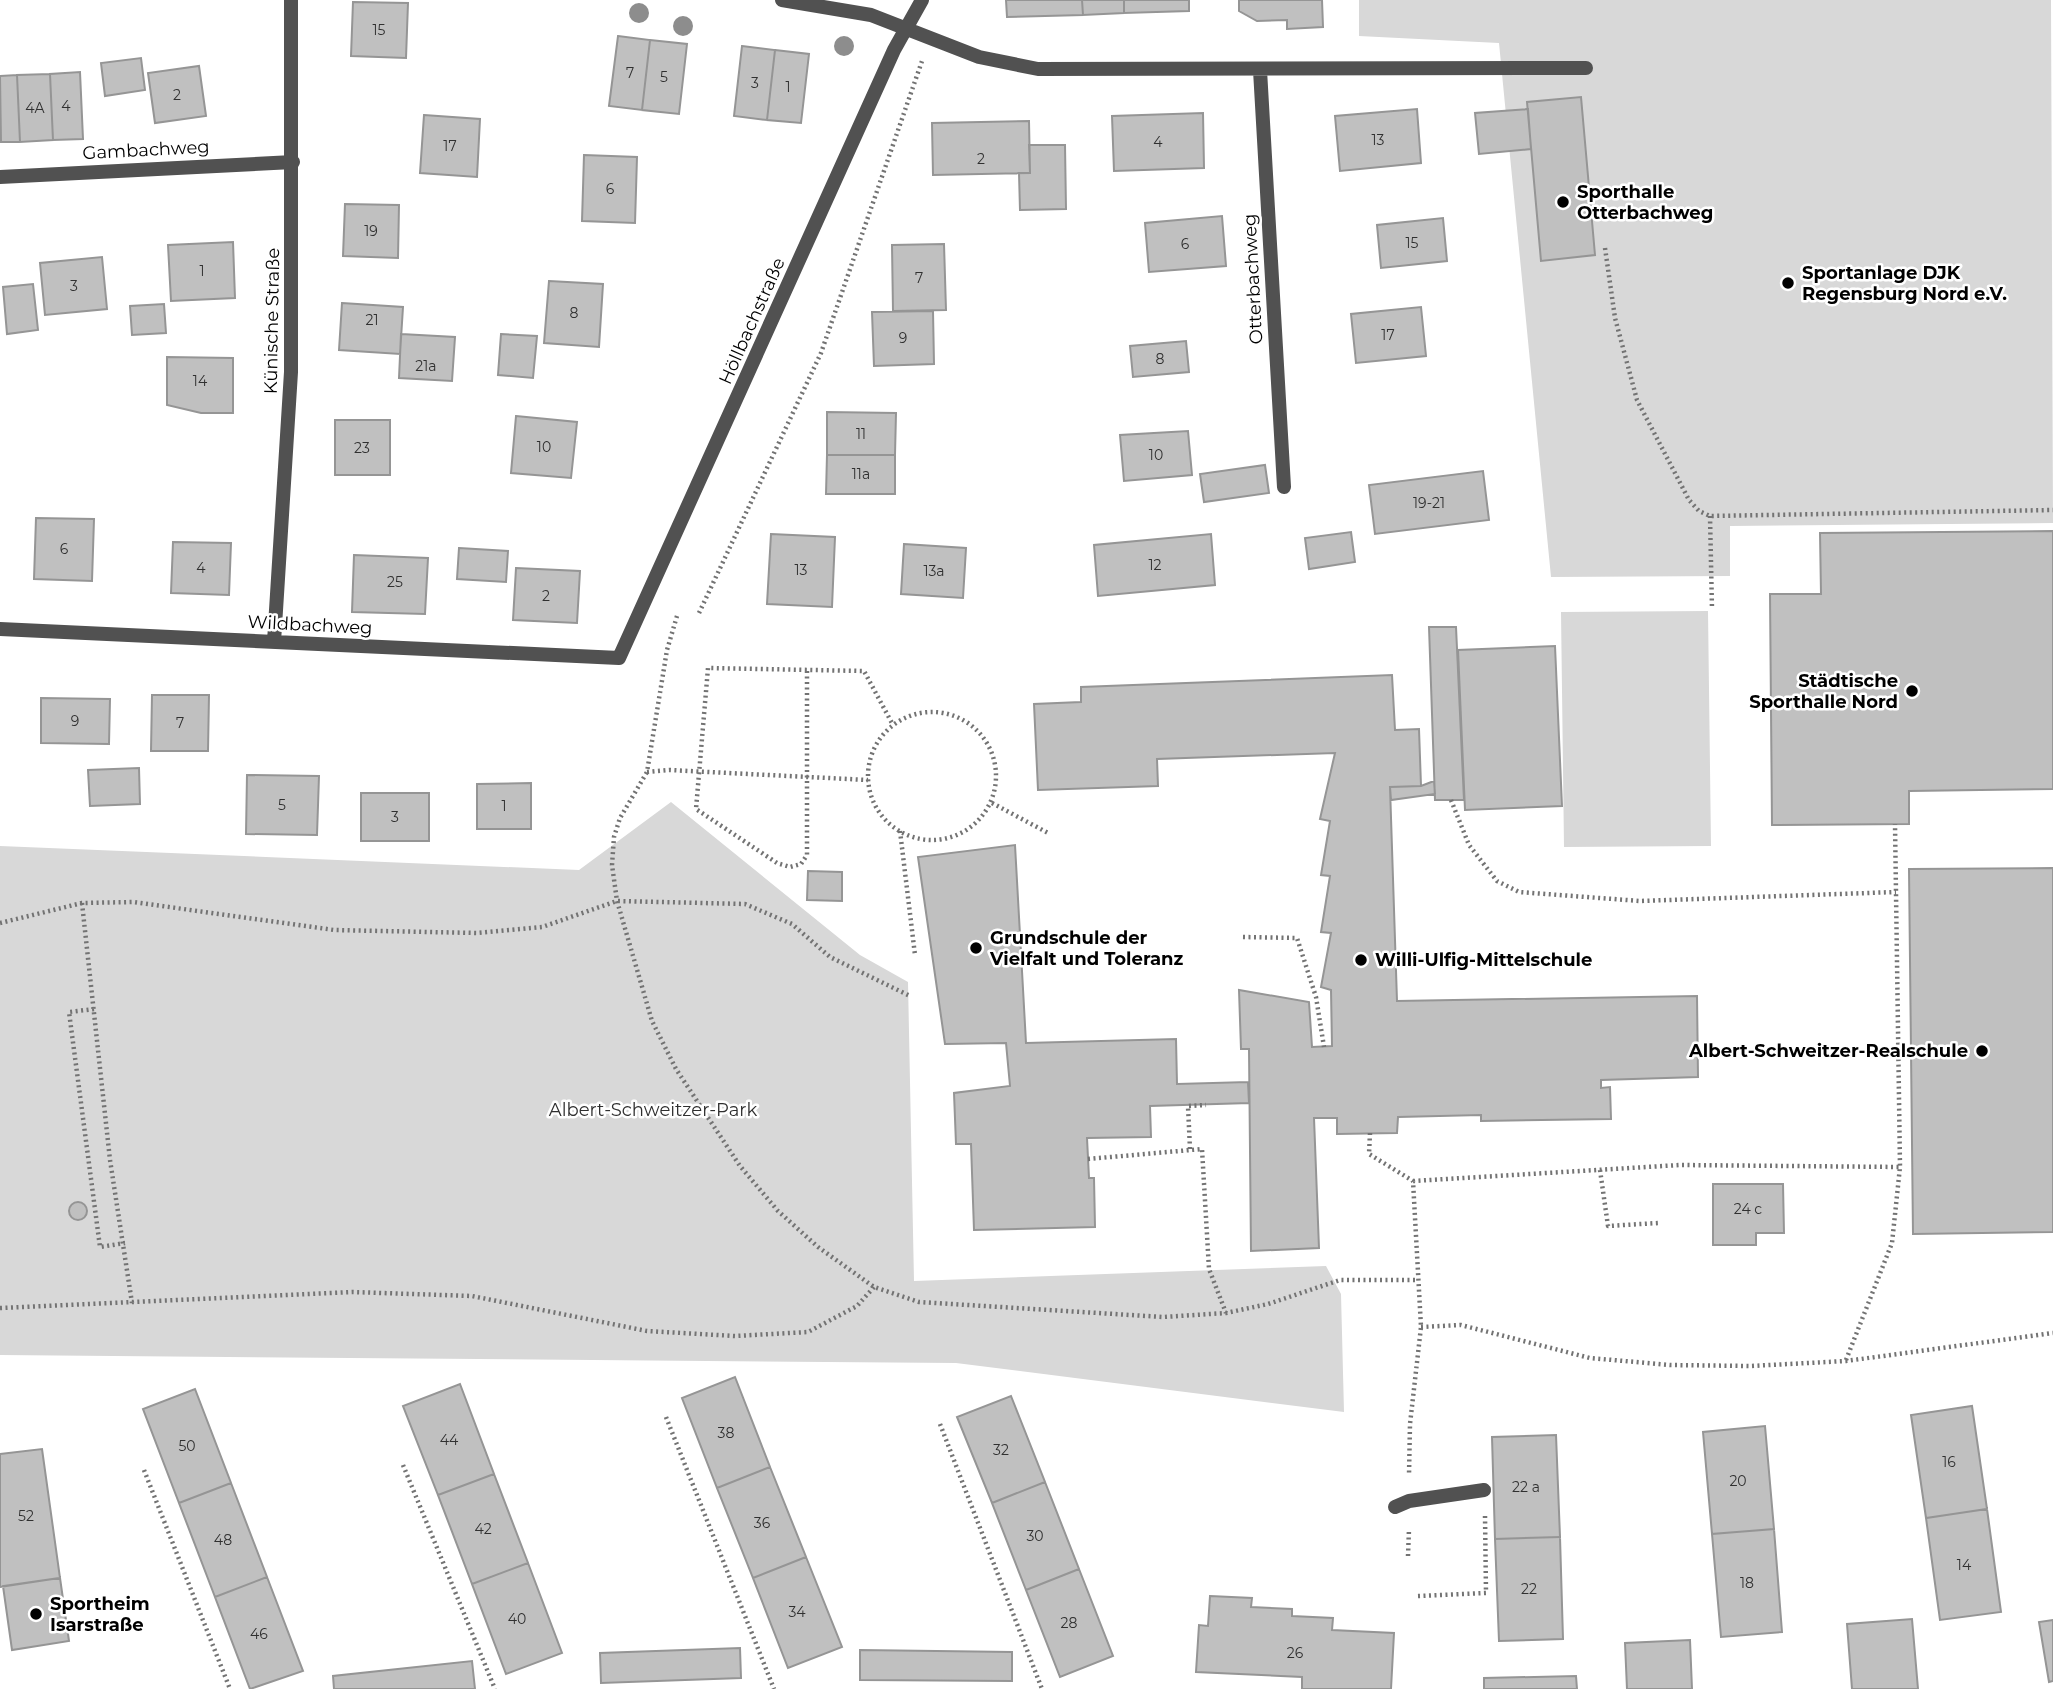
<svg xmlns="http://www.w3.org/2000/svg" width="2053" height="1689" font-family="Montserrat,sans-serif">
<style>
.green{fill:#d8d8d8}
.building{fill:#c0c0c0;stroke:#959595;stroke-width:2}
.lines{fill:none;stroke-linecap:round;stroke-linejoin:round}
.path{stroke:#737373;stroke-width:4.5;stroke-dasharray:2 3.5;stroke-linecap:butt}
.lane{stroke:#515151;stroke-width:14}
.street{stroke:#515151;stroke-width:14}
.tree{fill:#8d8d8d}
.poi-dot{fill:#000;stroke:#fff;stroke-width:2.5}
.labels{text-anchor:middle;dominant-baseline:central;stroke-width:5;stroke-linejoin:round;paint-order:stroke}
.number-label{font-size:14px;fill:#303030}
.street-label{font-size:18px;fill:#000;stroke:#fff}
.poi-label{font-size:18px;font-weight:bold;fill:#000;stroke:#fff;text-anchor:start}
.park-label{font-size:18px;fill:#2f2f2f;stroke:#fff}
</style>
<rect width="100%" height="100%" fill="#fff"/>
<path class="green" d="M1359 0H2051L2053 523 1730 526V576L1551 577 1499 43 1359 36Z
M1708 611 1711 846 1564 847 1561 612Z
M671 802 860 955 908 982 914 1281 1326 1266 1341 1294 1344 1412 956 1363 0 1355V846L579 870Z"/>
<path class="building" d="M1006 0H1082L1083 15 1007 17Z
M1082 0H1124V13L1083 15Z
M1124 0H1189V11L1124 13Z
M1239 0H1322L1323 27 1287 29V20L1257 21 1239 11Z
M353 2 408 3 406 58 351 56Z
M618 36 650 40 642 110 609 106Z
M650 40 687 44 679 114 642 110Z
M742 46 775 50 767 120 734 116Z
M775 50 809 54 801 123 767 120Z
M141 58 145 90 105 96 101 63Z
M199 66 206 116 155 123 148 73Z
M80 72 83 139 53 140 50 74Z
M50 74 53 140 20 142 17 75Z
M17 75 20 142H1L0 76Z
M1581 97 1595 255 1541 261 1527 102Z
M1417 109 1421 163 1340 171 1335 116Z
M1528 109 1531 149 1479 154 1475 113Z
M1203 113 1204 168 1114 171 1112 116Z
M424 115 480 119 477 177 420 173Z
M1029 121 1030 173 933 175 932 123Z
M1029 145H1065L1066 209 1020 210 1019 173H1030Z
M584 155 637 157 635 223 582 221Z
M345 204 399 205 398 258 343 256Z
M1222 216 1226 266 1149 272 1145 223Z
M1443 218 1447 261 1381 268 1377 225Z
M233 242 235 298 171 301 168 245Z
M944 244 946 310 893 311 892 245Z
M102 257 107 309 45 315 40 263Z
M549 281 603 284 599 347 544 343Z
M33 284 38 330 7 334 3 287Z
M342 303 403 307 400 354 339 350Z
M164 304 166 333 132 335 130 306Z
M1421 307 1426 356 1356 363 1351 314Z
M933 311 934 364 874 366 872 312Z
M401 334 455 337 452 381 399 378Z
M501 334 537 336 533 378 498 375Z
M1186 341 1189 372 1133 377 1130 346Z
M167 357 233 358V413H201L167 405Z
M827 412 896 413 895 455H827Z
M516 416 577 422 571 478 511 473Z
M335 420H390V475H335Z
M1188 431 1192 475 1124 481 1120 435Z
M827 455H895V494H826Z
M1265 465 1269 493 1204 502 1200 474Z
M1483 471 1489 520 1375 534 1369 485Z
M36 518 94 519 92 581 34 579Z
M2053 531V789L1909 791V824L1772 825 1770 594H1821L1820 533Z
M1351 532 1355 562 1309 569 1305 538Z
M771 534 835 537 832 607 767 604Z
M1211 534 1215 585 1098 596 1094 545Z
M173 542 231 543 229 595 171 593Z
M904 544 966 548 963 598 901 594Z
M459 548 508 551 506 582 457 579Z
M354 555 428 558 425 614 352 612Z
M516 568 580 571 577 623 513 620Z
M1429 627H1456L1464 800H1435Z
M1555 646 1562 806 1465 810 1458 650Z
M1392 675 1395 730 1419 729 1421 786 1390 787 1397 1001 1697 996 1698 1077 1601 1080V1088L1610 1087 1611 1119 1481 1121V1115L1398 1117 1397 1133 1337 1134V1118H1314L1319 1248 1251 1251 1249 1049H1241L1239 990 1309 1002 1312 1047 1332 1046 1331 990 1321 987 1331 933 1321 932 1330 876 1321 875 1330 821 1320 819 1335 753 1157 759 1158 786 1038 790 1034 704 1081 702V687Z
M152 695H209L208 751H151Z
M41 698 110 699 109 744 41 743Z
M139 768 140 804 90 806 88 770Z
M247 775 319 776 317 835 246 834Z
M1434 781 1435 794 1391 800 1390 787 1421 786Z
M531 783V829H477V784Z
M361 793H429V841H361Z
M1015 845 1026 1043 1176 1039 1177 1084 1248 1082 1249 1103 1150 1106 1151 1137 1087 1138 1089 1178H1094L1095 1227 974 1230 971 1144H956L954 1093 1010 1086 1006 1043 945 1044 918 857Z
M2053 868V1232L1913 1234 1909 869Z
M808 871 842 872V901L807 900Z
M1713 1184H1783L1784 1233H1756V1245H1713Z
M69 1211a9 9 0 1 1 18 0a9 9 0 1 1-18 0Z
M735 1377 770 1467 717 1488 682 1398Z
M460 1384 494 1474 438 1495 403 1406Z
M195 1389 231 1483 179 1503 143 1409Z
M1011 1396 1045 1482 992 1503 957 1417Z
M1972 1406 1987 1509 1926 1518 1911 1415Z
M1765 1426 1774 1529 1712 1534 1703 1432Z
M1556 1435 1560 1537 1495 1539 1492 1437Z
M42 1449 60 1578 0 1587V1454Z
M770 1467 806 1557 753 1578 717 1488Z
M494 1474 528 1563 472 1584 438 1495Z
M1045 1482 1079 1569 1026 1590 992 1503Z
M231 1483 267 1577 215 1597 179 1503Z
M1987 1509 2001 1612 1940 1620 1926 1518Z
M1774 1529 1782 1632 1721 1637 1712 1534Z
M1560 1537 1563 1639 1499 1641 1495 1539Z
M806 1557 842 1647 788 1668 753 1578Z
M528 1563 562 1653 506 1674 472 1584Z
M1079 1569 1113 1656 1060 1677 1026 1590Z
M267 1577 303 1671 250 1689 215 1597Z
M60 1578 69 1641 12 1650 3 1586Z
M1210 1596 1252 1598 1251 1607 1292 1609V1616L1333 1618 1332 1630 1394 1633 1391 1689H1302V1677L1196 1672 1199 1625 1208 1626Z
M1912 1619 1918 1689H1852L1847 1624Z
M2053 1620V1681L2049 1682 2039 1622Z
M1690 1640 1692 1689H1627L1625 1643Z
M740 1648 741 1678 601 1683 600 1653Z
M860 1650 1012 1652V1681L860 1680Z
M472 1661 475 1689H334L333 1676Z
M1576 1676 1577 1689H1484V1678Z"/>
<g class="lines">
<path class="path" d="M1605 248 1615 318 1637 400 1689 500 1699 511 1710 516 2053 510
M1710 516 1712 609
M699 613 821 353 922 61
M677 616 667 650 647 772 620 818 614 837 612 865 617 901 652 1021 676 1069 740 1166 778 1211 818 1247 874 1287 919 1302 1163 1317 1226 1313 1268 1304 1340 1280H1417
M807 671V855L801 864 790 867 777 863 696 809 708 668 864 671 893 725
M868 776a64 64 0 1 1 128 0a64 64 0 1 1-128 0Z
M647 772 669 770 868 780
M1451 800 1469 845 1497 881 1519 892 1640 901 1896 892
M992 803 1050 834
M900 831 915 955
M82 903 110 1160 132 1303
M0 923 82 903 133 902 334 930 477 933 542 927 617 901 745 904 792 924 830 957 910 996
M1243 937 1297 938 1316 997 1324 1047
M94 1009 69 1012 100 1247 125 1243
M1370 1133 1369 1154 1413 1181 1421 1327 1410 1424 1409 1475
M1190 1149 1188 1106 1206 1105
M1088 1159 1202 1149 1209 1269 1226 1313
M1600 1170 1608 1226 1658 1223
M1413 1181 1680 1165 1900 1167
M0 1308 352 1292 472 1296 647 1331 735 1336 808 1332 857 1306 874 1287
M1421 1327 1461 1325 1590 1358 1670 1365 1751 1366 1846 1361 2053 1333
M1846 1360 1892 1243 1900 1167 1895 824
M666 1417 774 1689
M940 1424 1042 1689
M403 1465 495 1689
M144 1470 230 1689
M1408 1556 1409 1529
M1418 1596 1486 1593 1485 1515"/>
<path class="lane" d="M1395 1507 1409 1501 1484 1490"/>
<path class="street" d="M782 0 871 15 979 57 1038 69 1586 68
M1260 70 1284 487
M0 177 293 162
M0 629 619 658 894 50 922 0
M274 642 291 372V0"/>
</g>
<g class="tree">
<circle cx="639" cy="13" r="10"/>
<circle cx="683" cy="26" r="10"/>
<circle cx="844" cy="46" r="10"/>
</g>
<g class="poi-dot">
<circle cx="1563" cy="202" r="7"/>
<circle cx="1788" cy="283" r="7"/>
<circle cx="1912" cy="691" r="7"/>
<circle cx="976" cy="948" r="7"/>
<circle cx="1361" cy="960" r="7"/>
<circle cx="1982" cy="1051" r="7"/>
<circle cx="36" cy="1614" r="7"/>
</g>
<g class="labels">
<g class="number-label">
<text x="379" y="30">15</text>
<text x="630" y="73">7</text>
<text x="664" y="77">5</text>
<text x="755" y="83">3</text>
<text x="788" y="87">1</text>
<text x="177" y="95">2</text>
<text x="66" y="106">4</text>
<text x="35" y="108">4A</text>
<text x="1378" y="140">13</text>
<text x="1158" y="142">4</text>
<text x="450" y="146">17</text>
<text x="981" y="159">2</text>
<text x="610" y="189">6</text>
<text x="371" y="231">19</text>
<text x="1412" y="243">15</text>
<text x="1185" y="244">6</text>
<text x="202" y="271">1</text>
<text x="919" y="278">7</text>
<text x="74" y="286">3</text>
<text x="574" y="313">8</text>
<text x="372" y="320">21</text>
<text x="1388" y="335">17</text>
<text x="903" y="338">9</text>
<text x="1160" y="359">8</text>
<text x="426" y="366">21a</text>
<text x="200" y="381">14</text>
<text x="861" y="434">11</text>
<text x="544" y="447">10</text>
<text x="362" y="448">23</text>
<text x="1156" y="455">10</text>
<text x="861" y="474">11a</text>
<text x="1429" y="503">19-21</text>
<text x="64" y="549">6</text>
<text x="1155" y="565">12</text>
<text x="201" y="568">4</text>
<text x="801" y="570">13</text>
<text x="934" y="571">13a</text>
<text x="395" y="582">25</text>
<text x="546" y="596">2</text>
<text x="75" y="721">9</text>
<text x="180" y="723">7</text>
<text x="282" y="805">5</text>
<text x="504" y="806">1</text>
<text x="395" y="817">3</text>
<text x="1748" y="1209">24 c</text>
<text x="726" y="1433">38</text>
<text x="449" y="1440">44</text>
<text x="187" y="1446">50</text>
<text x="1001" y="1450">32</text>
<text x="1949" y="1462">16</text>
<text x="1738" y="1481">20</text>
<text x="1526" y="1487">22 a</text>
<text x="26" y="1516">52</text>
<text x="762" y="1523">36</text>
<text x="483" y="1529">42</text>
<text x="1035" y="1536">30</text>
<text x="223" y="1540">48</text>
<text x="1964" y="1565">14</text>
<text x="1747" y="1583">18</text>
<text x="1529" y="1589">22</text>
<text x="797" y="1612">34</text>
<text x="517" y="1619">40</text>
<text x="1069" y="1623">28</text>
<text x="259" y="1634">46</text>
<text x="1295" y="1653">26</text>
</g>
<g class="street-label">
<text transform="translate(146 150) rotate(-3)">Gambachweg</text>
<text transform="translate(1253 279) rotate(-93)">Otterbachweg</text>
<text transform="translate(272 321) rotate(-89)">Künische Straße</text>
<text transform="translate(752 321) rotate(-66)">Höllbachstraße</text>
<text transform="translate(310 625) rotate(3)">Wildbachweg</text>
</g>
<g class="poi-label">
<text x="1577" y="192">Sporthalle<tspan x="1577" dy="21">Otterbachweg</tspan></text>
<text x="1802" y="273">Sportanlage DJK<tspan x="1802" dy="21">Regensburg Nord e.V.</tspan></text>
<text x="1898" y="681" text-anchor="end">Städtische<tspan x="1898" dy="21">Sporthalle Nord</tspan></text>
<text x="990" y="938">Grundschule der<tspan x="990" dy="21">Vielfalt und Toleranz</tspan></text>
<text x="1375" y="960">Willi-Ulfig-Mittelschule</text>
<text x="1968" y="1051" text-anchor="end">Albert-Schweitzer-Realschule</text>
<text x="50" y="1604">Sportheim<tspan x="50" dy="21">Isarstraße</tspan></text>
</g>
<g class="park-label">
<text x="653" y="1110">Albert-Schweitzer-Park</text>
</g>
</g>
</svg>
